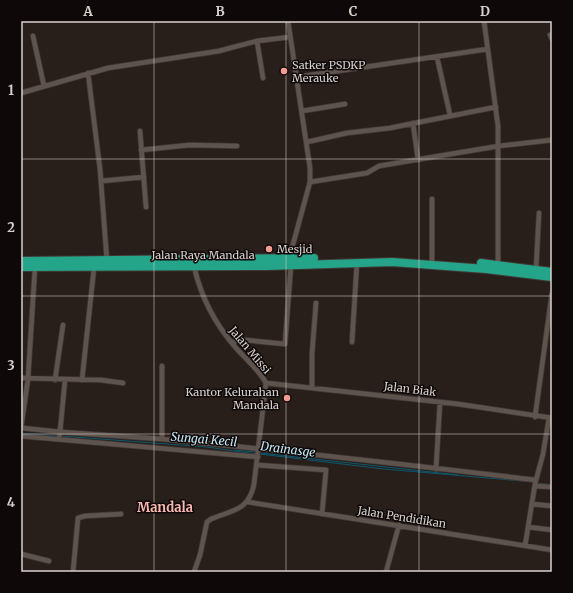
<svg xmlns="http://www.w3.org/2000/svg" width="573" height="593" font-family="Merriweather,serif">
<style>
.lines{fill:none;stroke-linecap:round;stroke-linejoin:round}
.stream{stroke:#0c586e;stroke-width:1}
.street-casing{stroke:#413835;stroke-width:6}
.highway-casing{stroke:#413835;stroke-width:10}
.street{stroke:#5f534e;stroke-width:4.5}
.highway{stroke:#24a489;stroke-width:8}
.grid{fill:none;stroke:#d7d1ce;stroke-width:1;stroke-opacity:0.55}
.poi-dot{fill:#f59c92;stroke:#0e0908;stroke-width:1.5}
.labels{text-anchor:middle;dominant-baseline:central;stroke-width:3;stroke-linejoin:round;paint-order:stroke}
.poi-label{font-size:11px;fill:#d7d1ce;stroke:#0e0908;text-anchor:start}
.street-label{font-size:11px;fill:#d7d1ce;stroke:#0e0908}
.water-label{font-size:12px;font-style:italic;fill:#c4e8f6;stroke:#0e0908}
.quarter-label{font-size:13px;font-weight:bold;fill:#febab2;stroke:#0e0908}
.neatline{fill:none;stroke:#d7d1ce;stroke-width:1.5}
.grid-label{font-size:13px;text-anchor:middle;font-weight:bold;fill:#d7d1ce}
</style>
<rect width="100%" height="100%" fill="#281e1a"/>
<g class="lines">
<path class="stream" d="M21 433 58 436
M61 436 207 447 255 454
M234 450 255 452
M260 453 458 475
M260 454 384 469 534 482
M537 483 552 485"/>
<defs>
<path id="street" d="M288 21 310 168V182L289 259
M484 21 498 126V264
M550 35 552 39
M33 36 44 86
M257 41 263 78
M437 57 450 115
M88 73 100 169 107 261
M297 77 488 49
M21 93 108 68 219 51 257 41 290 37
M302 111 345 104
M413 123 418 160
M140 131 146 207
M307 142 347 133 390 128 496 107
M141 150 190 145 237 146
M101 181 144 177
M310 182 367 173 379 166 499 146 552 140
M432 264V199
M194 266C201 298 215 324 236 348 246 359 259 370 266 383L254 484C249 511 232 510 211 519L207 522 200 555 194 572
M536 270 539 213
M231 342 245 340 285 344 291 265
M352 342 357 262
M162 366V439C287 451 411 465 536 480
M21 378 101 380 123 383
M55 380 63 325
M82 380 94 268
M266 383 458 404 552 418
M312 388V354L316 303
M535 417 552 293
M21 428 28 379 35 267
M22 428 60 432 65 380
M21 436 258 457
M59 439 60 432 162 439
M257 465 326 470 322 514
M436 469 440 402
M535 486 552 487
M248 502 552 550
M532 504 552 506
M528 527 552 530
M525 546 535 484 543 454 549 418
M21 554 49 561
M73 572 78 518 85 516 121 514
M386 572 399 525"/>
<path id="highway" d="M21 261 314 258
M481 263 552 272
M21 267 267 266 392 262 486 269 552 277"/>
</defs>
<use href="#street" class="street-casing"/>
<use href="#highway" class="highway-casing"/>
<use href="#street" class="street"/>
<use href="#highway" class="highway"/>
</g>
<path class="grid" d="M154 21V572M286 21V572M419 21V572M21 159H552M21 296H552M21 434H552"/>
<g class="poi-dot">
<circle cx="284" cy="71" r="4"/>
<circle cx="269" cy="249" r="4"/>
<circle cx="287" cy="398" r="4"/>
</g>
<g class="labels">
<g class="poi-label">
<text x="292" y="65">Satker PSDKP<tspan x="292" dy="13">Merauke</tspan></text>
<text x="277" y="249">Mesjid</text>
<text x="279" y="392" text-anchor="end">Kantor Kelurahan<tspan x="279" dy="13">Mandala</tspan></text>
</g>
<g class="street-label">
<text x="203" y="255">Jalan Raya Mandala</text>
<text transform="translate(250 350) rotate(50)">Jalan Missi</text>
<text transform="translate(410 389) rotate(7)">Jalan Biak</text>
<text transform="translate(402 517) rotate(9)">Jalan Pendidikan</text>
</g>
<g class="water-label">
<text transform="translate(204 439) rotate(5)">Sungai Kecil</text>
<text transform="translate(288 449) rotate(7)">Drainasge</text>
</g>
<g class="quarter-label">
<text x="165" y="507">Mandala</text>
</g>
</g>
<rect width="573" height="593" fill="none" stroke="#0e0908" stroke-width="44"/>
<rect x="22" y="22" width="529" height="549" class="neatline"/>
<g class="grid-label">
<text x="88" y="16">A</text>
<text x="220" y="16">B</text>
<text x="353" y="16">C</text>
<text x="485" y="16">D</text>
<text x="11" y="95">1</text>
<text x="11" y="232">2</text>
<text x="11" y="370">3</text>
<text x="11" y="507">4</text>
</g>
</svg>
